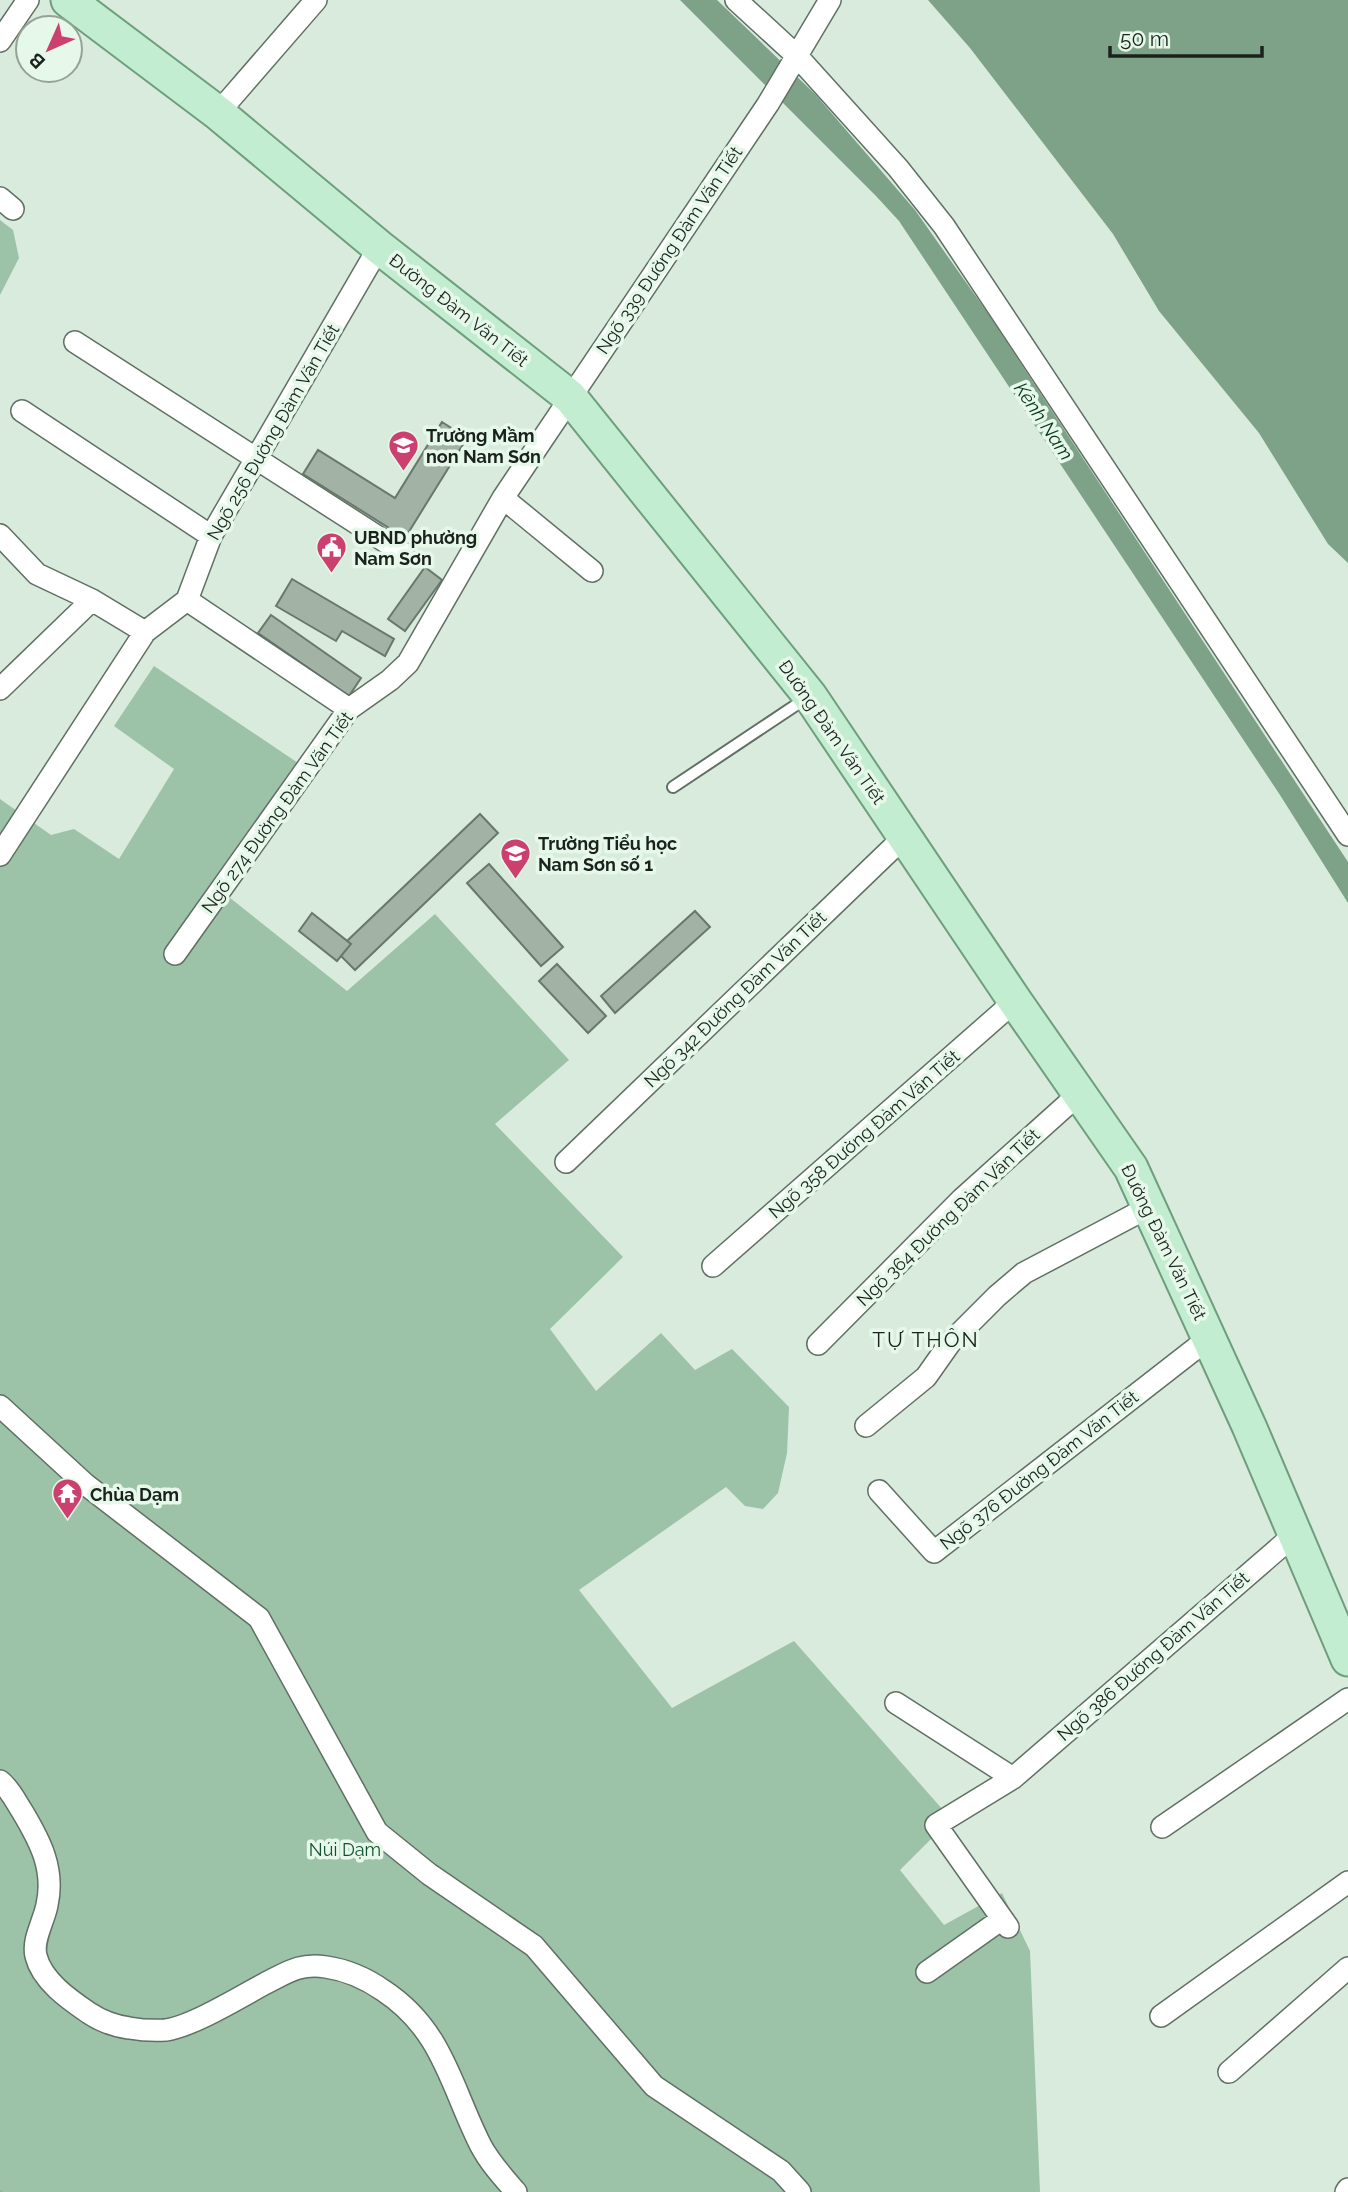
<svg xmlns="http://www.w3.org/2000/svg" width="1348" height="2192" font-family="Raleway,sans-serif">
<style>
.forest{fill:#9cc2a7}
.water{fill:#7da288}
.building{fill:#a2b3a6;stroke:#68786c;stroke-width:2}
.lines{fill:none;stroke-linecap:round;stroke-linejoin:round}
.lane-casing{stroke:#607064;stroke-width:14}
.street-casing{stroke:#607064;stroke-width:24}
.primary-casing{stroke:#6e9e7d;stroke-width:37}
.path{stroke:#9eada2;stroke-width:3.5;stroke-dasharray:5 5;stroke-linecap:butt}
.lane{stroke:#fff;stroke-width:10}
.street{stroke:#fff;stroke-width:21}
.primary{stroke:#c3edd0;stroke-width:33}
.labels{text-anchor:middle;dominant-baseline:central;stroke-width:7;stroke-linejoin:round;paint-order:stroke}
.street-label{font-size:18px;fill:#1b221d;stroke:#e6f8ea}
.poi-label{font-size:18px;font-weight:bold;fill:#1b221d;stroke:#e6f8ea;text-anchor:start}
.park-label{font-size:18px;fill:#14512e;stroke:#e6f8ea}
.water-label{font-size:19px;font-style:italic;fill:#08371c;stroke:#e6f8ea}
.quarter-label{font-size:21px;letter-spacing:2px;fill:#1b221d;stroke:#e6f8ea}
</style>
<rect width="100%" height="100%" fill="#d8ebdd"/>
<path class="forest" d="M0 220 13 230 19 258 0 295Z
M154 666 298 763 215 886 347 991 435 914 569 1060 495 1124 623 1257 550 1329 596 1391 661 1333 695 1370 732 1349 789 1407 787 1453 778 1493 763 1509 745 1506 726 1487 579 1590 672 1708 794 1641 951 1819 900 1870 944 1925 1002 1893 1030 1951 1040 2192H0V799L51 835 74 829 119 859 174 769 114 726Z"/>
<path class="water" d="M680 0H717L815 94 915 210 989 315 1348 862V903L1280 795 899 221 876 196Z
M928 0H1348V563L1328 544 1259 433 1159 311 1113 234 970 48Z"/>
<path class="building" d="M442 422 467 438 405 538 303 474 318 450 395 498Z
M425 567 442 580 405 631 388 619Z
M292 579 394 639 385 656 342 631 336 641 276 606Z
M271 615 361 678 349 696 258 633Z
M480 814 498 833 355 970 341 956 351 944 347 941Z
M489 864 563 947 541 966 467 883Z
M695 911 710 927 615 1013 601 996Z
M312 913 351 944 337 961 299 931Z
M557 964 606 1016 588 1033 539 981Z"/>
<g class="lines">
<defs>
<path id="lane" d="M673 787 808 697"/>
<path id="street" d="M736 0 797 56 898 168 944 226 1348 835
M0 41 28 0
M218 113 316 0
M0 198 13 209
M75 342 403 553
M22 411 211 536
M503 498 592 571
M0 535 37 574 92 600 145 632
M187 600 349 709
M0 689 92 600
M0 855 145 632 187 600 211 536 379 247
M175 954 349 709 390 680 408 663 503 498 768 104 830 0
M566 1162 905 836
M713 1266 1015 1001
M818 1344 962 1199 1080 1093
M0 1406 85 1484 259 1618 377 1832 429 1874 534 1946 654 2086 781 2171 800 2192
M866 1426 926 1377 950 1343 997 1296 1024 1273 1149 1207
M879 1491 934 1552 1209 1338
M896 1703 1013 1778
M0 1781C10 1789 15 1800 22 1811 40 1841 55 1869 47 1905 44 1921 32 1940 36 1956 42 1981 70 2000 89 2013 101 2021 114 2026 129 2028 141 2030 153 2031 166 2030 193 2026 240 1997 266 1983 288 1972 300 1963 326 1967 347 1970 367 1979 384 1991 443 2030 451 2087 481 2146 490 2163 503 2177 516 2192
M1162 1827 1348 1699
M1008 1927 936 1825 1013 1778 1294 1535
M927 1972 1002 1919
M1161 2016 1348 1882
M1229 2072 1348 1968
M1346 2192 1348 2189"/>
<path id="primary" d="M68 0 218 113 379 247 570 397 810 696 1015 1001 1131 1168 1249 1426 1348 1659"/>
</defs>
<use href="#lane" class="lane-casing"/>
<use href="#street" class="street-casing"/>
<use href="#primary" class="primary-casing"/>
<path class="path" d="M0 2191 2 2192"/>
<use href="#lane" class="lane"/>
<use href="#street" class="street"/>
<use href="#primary" class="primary"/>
</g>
<defs>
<symbol id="school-pin" viewBox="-11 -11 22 30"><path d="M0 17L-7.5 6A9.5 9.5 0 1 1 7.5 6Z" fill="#cc4070" stroke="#e6f8ea"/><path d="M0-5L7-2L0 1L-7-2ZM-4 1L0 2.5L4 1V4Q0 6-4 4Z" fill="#fff"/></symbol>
<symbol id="civic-pin" viewBox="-11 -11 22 30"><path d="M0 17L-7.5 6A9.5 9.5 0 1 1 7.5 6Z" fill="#cc4070" stroke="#e6f8ea"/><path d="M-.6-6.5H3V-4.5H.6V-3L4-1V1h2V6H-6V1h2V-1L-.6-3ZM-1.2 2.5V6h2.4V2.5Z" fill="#fff"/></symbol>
<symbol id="temple-pin" viewBox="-11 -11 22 30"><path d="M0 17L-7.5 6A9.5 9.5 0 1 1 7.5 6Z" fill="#cc4070" stroke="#e6f8ea"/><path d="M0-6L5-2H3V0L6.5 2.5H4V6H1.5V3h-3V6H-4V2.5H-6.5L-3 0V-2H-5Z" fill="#fff"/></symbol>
</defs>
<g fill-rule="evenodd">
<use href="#school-pin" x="386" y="428" width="35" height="47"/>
<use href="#civic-pin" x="314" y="530" width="35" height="47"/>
<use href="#school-pin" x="498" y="836" width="35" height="47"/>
<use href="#temple-pin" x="50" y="1476" width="35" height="47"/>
</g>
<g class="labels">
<g class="street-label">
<text transform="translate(669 250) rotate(-56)">Ngõ 339 Đường Đàm Văn Tiết</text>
<text transform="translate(459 310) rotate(38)">Đường Đàm Văn Tiết</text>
<text transform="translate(273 432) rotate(-60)">Ngõ 256 Đường Đàm Văn Tiết</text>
<text transform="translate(832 732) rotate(55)">Đường Đàm Văn Tiết</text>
<text transform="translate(277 812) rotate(-54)">Ngõ 274 Đường Đàm Văn Tiết</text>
<text transform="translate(735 999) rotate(-44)">Ngõ 342 Đường Đàm Văn Tiết</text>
<text transform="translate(864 1134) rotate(-41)">Ngõ 358 Đường Đàm Văn Tiết</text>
<text transform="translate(948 1217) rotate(-44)">Ngõ 364 Đường Đàm Văn Tiết</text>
<text transform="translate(1164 1242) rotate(64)">Đường Đàm Văn Tiết</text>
<text transform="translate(1039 1470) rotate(-38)">Ngõ 376 Đường Đàm Văn Tiết</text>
<text transform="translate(1153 1656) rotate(-41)">Ngõ 386 Đường Đàm Văn Tiết</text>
</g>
<g class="poi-label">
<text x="426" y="435">Trường Mầm<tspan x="426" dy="21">non Nam Sơn</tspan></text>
<text x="354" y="537">UBND phường<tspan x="354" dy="21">Nam Sơn</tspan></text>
<text x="538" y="843">Trường Tiểu học<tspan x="538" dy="21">Nam Sơn số 1</tspan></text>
<text x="90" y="1494">Chùa Dạm</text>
</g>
<g class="park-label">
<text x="345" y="1849">Núi Dạm</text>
</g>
<g class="water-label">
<text transform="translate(1044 421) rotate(56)">Kênh Nam</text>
</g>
<g class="quarter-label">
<text x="926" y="1339">TỰ THÔN</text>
</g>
</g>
<g transform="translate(49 49) rotate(225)"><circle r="33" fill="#e6f8ea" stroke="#95a298" stroke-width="2"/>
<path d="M0-5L12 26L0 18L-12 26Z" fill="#cc4070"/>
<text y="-10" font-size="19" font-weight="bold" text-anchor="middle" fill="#1b221d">B</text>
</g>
<path d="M1110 46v10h152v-10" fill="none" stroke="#1b221d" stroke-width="3.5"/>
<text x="1120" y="46" font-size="21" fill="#1b221d" stroke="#e6f8ea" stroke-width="5" paint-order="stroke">50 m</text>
</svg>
